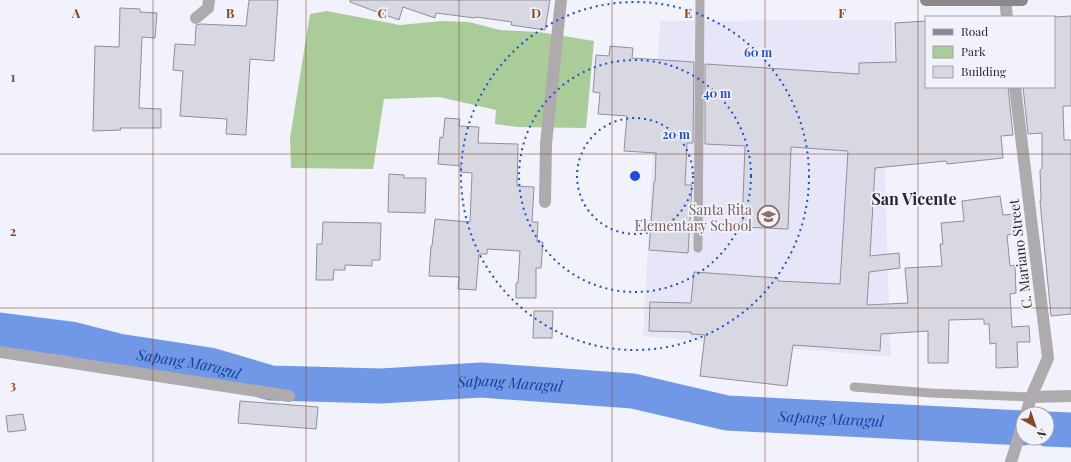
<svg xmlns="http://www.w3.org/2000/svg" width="1071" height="462" font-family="'Playfair Display',serif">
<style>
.built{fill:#e7e6f9}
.green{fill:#a9cc98}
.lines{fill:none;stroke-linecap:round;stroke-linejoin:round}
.river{stroke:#7098e7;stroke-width:35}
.building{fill:#d8d8e2;stroke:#90909a}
.service{stroke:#afaaad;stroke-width:9}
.minor{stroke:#afaaad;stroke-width:12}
.tertiary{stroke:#afaaad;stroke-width:12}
.secondary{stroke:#8d878b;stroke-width:12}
.grid{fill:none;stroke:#8c471e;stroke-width:1;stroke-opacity:0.55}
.ring{fill:none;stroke:#1d4ed8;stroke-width:2;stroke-dasharray:2 4}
.labels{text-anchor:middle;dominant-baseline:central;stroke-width:3.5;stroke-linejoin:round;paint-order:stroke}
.education-label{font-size:14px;fill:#785e54;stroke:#f2f2fd;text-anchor:end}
.street-label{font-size:14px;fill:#28282c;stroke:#f2f2fd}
.water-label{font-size:15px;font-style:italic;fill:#153f99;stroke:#f2f2fd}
.quarter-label{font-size:16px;font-weight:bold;fill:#28282c;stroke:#f2f2fd}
.grid-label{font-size:13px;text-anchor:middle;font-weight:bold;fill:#8c471e;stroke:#f2f2fd;stroke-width:3.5;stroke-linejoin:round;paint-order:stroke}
.centre{fill:#1d4ed8;stroke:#f2f2fd;stroke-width:2}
.ring-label{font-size:12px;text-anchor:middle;font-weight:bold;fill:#1d4ed8;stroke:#f2f2fd;stroke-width:3.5;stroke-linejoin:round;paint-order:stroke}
</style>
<rect width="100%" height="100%" fill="#f2f2fd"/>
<path class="built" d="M892 20 895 97 882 98 891 357 643 336 660 21Z"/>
<path class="green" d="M327 11 400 25 441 21 469 22 500 30 539 32 594 41 586 128 519 127 495 124 496 110 439 97 384 99 373 169 291 168 290 138 310 14Z"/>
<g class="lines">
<g class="river">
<path id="s1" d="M0 330 71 339 118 351 210 365 271 383 381 386 481 380 633 391 727 413 1023 428"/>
<path d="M1047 429 1071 430"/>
</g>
</g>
<path class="building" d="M249 0H278L274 61 250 59 246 135 226 134 227 119 180 116 183 71 173 70 175 44 195 45 196 25 200 24 246 26Z
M350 0H550L545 30 511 25 512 22 476 17 475 18 436 13 435 18 403 7 399 20 350 2Z
M120 8 140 9V12L157 13 155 38 142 37 139 108 161 109V128H120L121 130 93 131 95 46 119 47Z
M1071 16V106H1063L1064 140H1071V314L1051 316 1040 201H1041L1040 170 1042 169V133L1028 134 1023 87H1054V17Z
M926 21V87H1008L1013 135 1001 136 1003 158 947 164 946 161 875 168 870 256 899 253 900 268 869 272 867 305 908 303 905 268 942 266 940 244H943L941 223 964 221 962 201 1000 196 1003 215 1015 214 1016 234 1007 235 1010 266 1015 265 1016 293 1010 294 1012 327 1029 326 1030 342H1017L1018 367 996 368V343L990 344 989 324H984V319L949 320 948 363H928V331L881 334 880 351 793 345 787 386 700 376 705 335 691 334V332L649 331 650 302 691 303 694 272 778 278V281L840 284 848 151 791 147 788 229 742 227 745 146 705 144V64L859 74V63L896 62 895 23Z
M610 46 633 48 632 58 694 62 693 143H687L685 185H692L688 253 649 250 654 182H655L656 153 624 151 627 116 598 114 600 93 593 92 596 55 609 56Z
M445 118 460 119 459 126 479 127 478 143 518 144 517 186 534 187 532 222H538L537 242H543L541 268H536V298H516V283H518L520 251 487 249V254H479L476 290 458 289 459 277 429 276 431 246H432L435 219 470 222 472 173 460 172 461 166 438 164 440 137 443 138Z
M389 174 404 175V178H426L425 213 388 212Z
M323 222 381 223 380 260H372V266L345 265V270H334L333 280H316L317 244H322Z
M534 311H553L552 338H533Z
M240 401 318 407 316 429 238 423Z
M23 414 26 430 8 432 6 416Z"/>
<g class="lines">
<path class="service" d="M698 248 700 0
M854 387 931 393 1031 397"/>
<path class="minor" d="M196 18 208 8 209 0
M545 202 546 144 561 0
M0 352 289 396
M1031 397 1071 396"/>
<path class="tertiary" d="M1005 0 1007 17
M1015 87 1048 358 1031 397 1026 414
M1011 462 1023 423"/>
<path class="secondary" d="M926 0H1022"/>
</g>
<path class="grid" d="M153 0V462M306 0V462M459 0V462M612 0V462M765 0V462M918 0V462M0 154H1071M0 308H1071"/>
<g class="ring">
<circle cx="635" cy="176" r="58"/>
<circle cx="635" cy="176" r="116"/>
<circle cx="635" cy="176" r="174"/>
</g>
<defs>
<symbol id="school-ring" viewBox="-11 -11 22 22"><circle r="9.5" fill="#f2f2fd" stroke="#8d6e63" stroke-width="1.5"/><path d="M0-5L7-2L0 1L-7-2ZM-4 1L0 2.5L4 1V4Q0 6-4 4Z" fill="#8d6e63"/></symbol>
</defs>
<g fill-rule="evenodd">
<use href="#school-ring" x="756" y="204" width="25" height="25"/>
</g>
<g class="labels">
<g class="education-label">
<text x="752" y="209">Santa Rita<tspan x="752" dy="16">Elementary School</tspan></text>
</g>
<g class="street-label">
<text transform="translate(1020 254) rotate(-97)">C. Mariano Street</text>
</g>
<g class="water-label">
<text stroke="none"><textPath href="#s1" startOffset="192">Sapang Maragul</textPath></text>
<text stroke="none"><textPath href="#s1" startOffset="516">Sapang Maragul</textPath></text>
<text stroke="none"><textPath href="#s1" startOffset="840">Sapang Maragul</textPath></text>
</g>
<g class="quarter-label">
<text x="914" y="198">San Vicente</text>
</g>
</g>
<g class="grid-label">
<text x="76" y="18">A</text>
<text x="230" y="18">B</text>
<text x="382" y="18">C</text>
<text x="536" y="18">D</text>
<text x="688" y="18">E</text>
<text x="842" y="18">F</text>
<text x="13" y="82">1</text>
<text x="13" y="236">2</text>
<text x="13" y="390">3</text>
</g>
<circle cx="635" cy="176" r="6" class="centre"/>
<g class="ring-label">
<text x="758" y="57">60 m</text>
<text x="717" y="98">40 m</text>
<text x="676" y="139">20 m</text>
</g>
<rect x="925" y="16" width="130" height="72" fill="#f2f2fd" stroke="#a1a1a9"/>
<rect x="933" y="29" width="20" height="6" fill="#8d878b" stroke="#a1a1a9"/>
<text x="961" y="36" font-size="12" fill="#28282c">Road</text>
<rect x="933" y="46" width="20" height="12" fill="#a9cc98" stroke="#a1a1a9"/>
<text x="961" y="56" font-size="12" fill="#28282c">Park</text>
<rect x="933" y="66" width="20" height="12" fill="#d8d8e2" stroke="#a1a1a9"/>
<text x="961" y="76" font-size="12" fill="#28282c">Building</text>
<g transform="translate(1035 426) rotate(140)"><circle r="19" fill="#f2f2fd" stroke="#a1a1a9"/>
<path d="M0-3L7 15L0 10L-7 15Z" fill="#8c471e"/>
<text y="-6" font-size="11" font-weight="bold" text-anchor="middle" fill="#28282c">N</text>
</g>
</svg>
